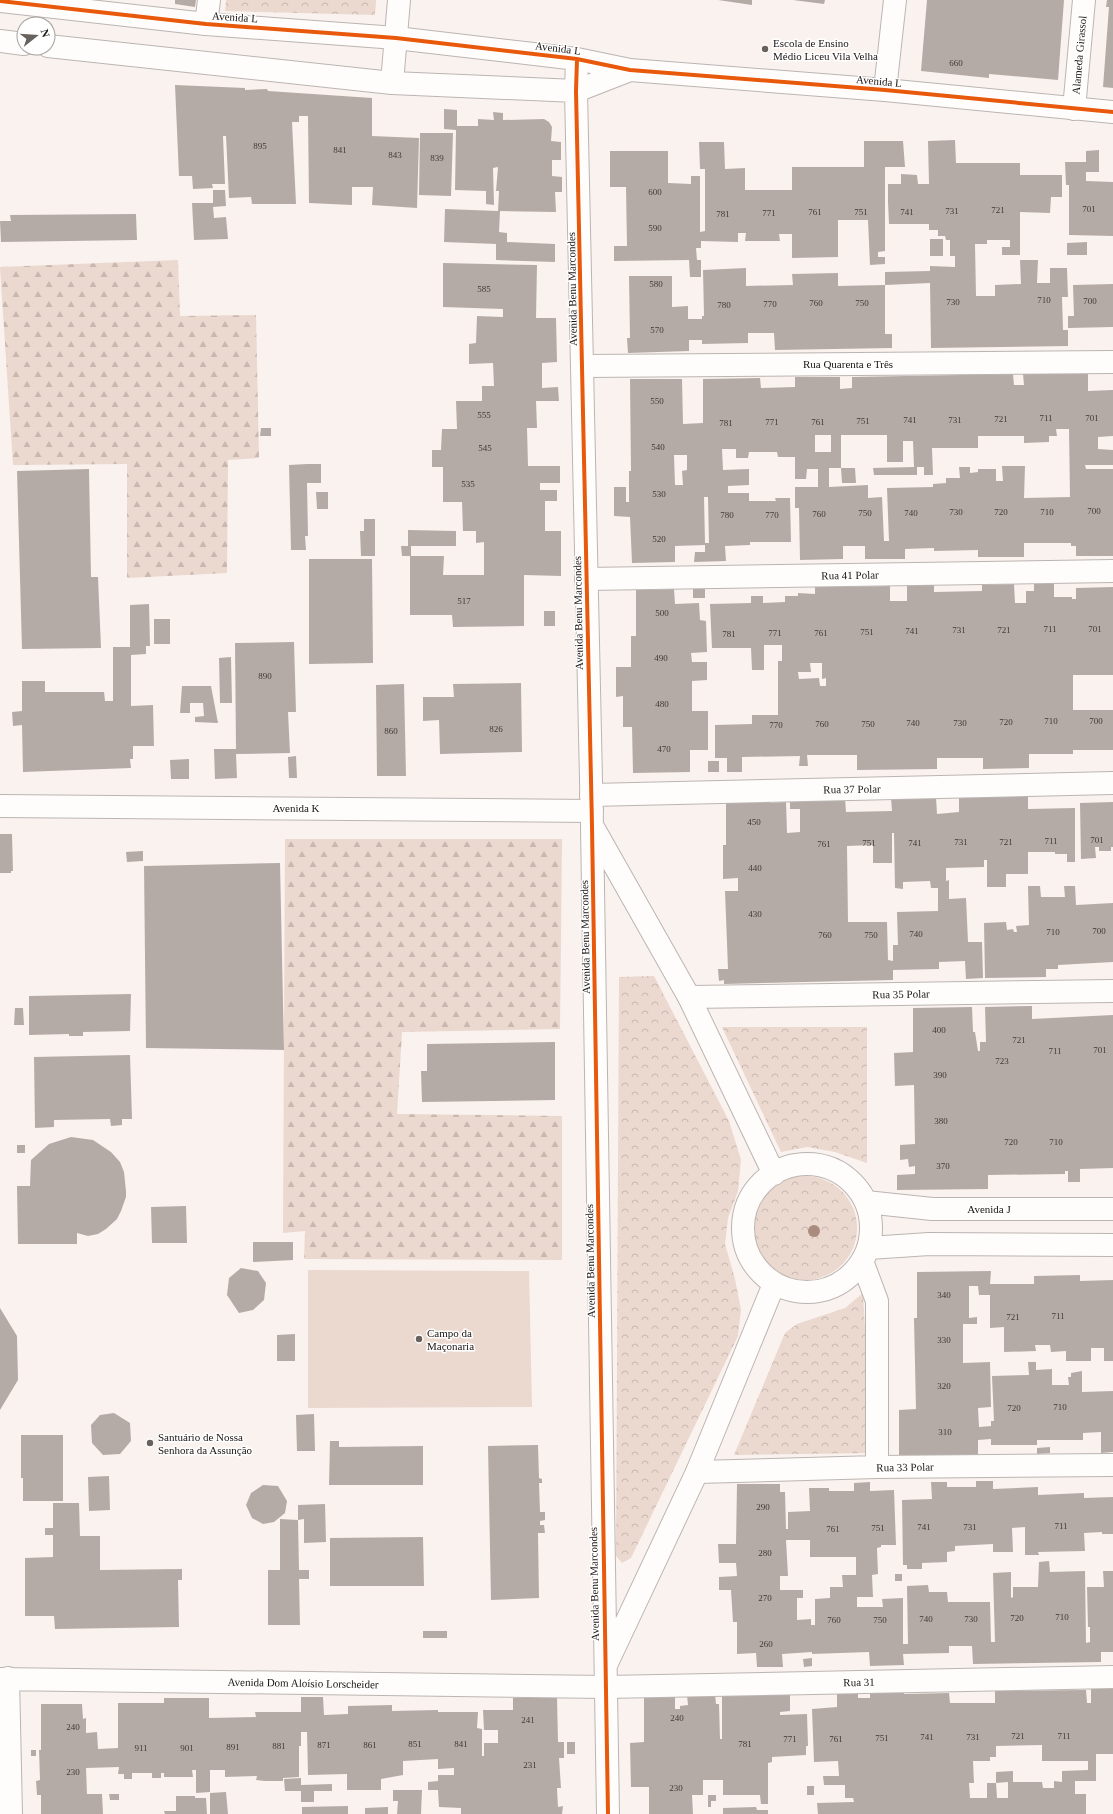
<svg xmlns="http://www.w3.org/2000/svg" width="1113" height="1814" font-family="Georgia,serif">
<style>
.forest{fill:url(#forest-firs)}
.park{fill:url(#park-crowns)}
.pitch{fill:#ebd8ce}
.building{fill:#b5aba6;fill-rule:evenodd}
.lines{fill:none;stroke-linecap:round;stroke-linejoin:round}
.street-casing{stroke:#bbb5b2;stroke-width:24}
.secondary-casing{stroke:#bbb5b2;stroke-width:24}
.street{stroke:#fefdfc;stroke-width:22}
.secondary{stroke:#fefdfc;stroke-width:22}
.cycleway-casing{stroke:#fff;stroke-width:6}
.cycleway{stroke:#e8590c;stroke-width:4}
.tree{fill:#aa8c7e}
.poi-dot{fill:#68625f;stroke:#fff;stroke-width:1.5}
.labels{text-anchor:middle;dominant-baseline:central;stroke-width:3;stroke-linejoin:round;paint-order:stroke}
.number-label{font-size:9px;fill:#403a37}
.street-label{font-size:11px;fill:#191412;stroke:#fff}
.poi-label{font-size:11px;fill:#191412;stroke:#fff;text-anchor:start}
</style>
<defs>
<pattern id="forest-firs" width="22" height="20" patternUnits="userSpaceOnUse"><rect width="22" height="20" fill="#ebd8ce"/><path d="M5 1l3.5 6h-7zM16 11l3.5 6h-7z" fill="#c9b8b0"/></pattern>
<pattern id="park-crowns" width="20" height="18" patternUnits="userSpaceOnUse"><rect width="20" height="18" fill="#ebd8ce"/><path d="M2 6a3 3 0 1 1 6 0M12 15a3 3 0 1 1 6 0" fill="none" stroke="#c9b8b0"/></pattern>
</defs>
<rect width="100%" height="100%" fill="#faf2ee"/>
<path class="forest" d="M178 260 180 316 256 315 259 458 228 460 227 573 127 578V464L13 465 0 267Z
M285 839H562L560 1029 402 1032 397 1114 562 1116V1260L304 1259 305 1231 283 1233Z"/>
<path class="park" d="M226 0H376L375 15 225 11Z
M654 976 729 1121 741 1160 738 1191 728 1218 725 1244 735 1279 741 1310 738 1336 631 1558 622 1563 616 1556 619 977Z
M722 1027H867V1163L835 1152 807 1147 781 1152Z
M753 1228a52 52 0 1 1 104 0a52 52 0 1 1-104 0Z
M863 1293 872 1453 734 1455 785 1333 797 1324 845 1308Z"/>
<path class="pitch" d="M308 1270 529 1271 532 1407 308 1408Z"/>
<path class="building" d="M175 0H196L195 7 175 4Z
M718 0H752V5Z
M793 0H825L824 4Z
M927 0H1064L1058 80 989 74V78L921 71Z
M1107 0H1113V88L1103 87 1109 7H1106Z
M175 85 245 88V90L267 89 268 91 372 98V136L419 138 417 208 372 205 373 187H352V205L309 203 308 116H299V122H292L296 204H252L251 197 229 198 226 136H223L225 184H212L213 188 193 189 192 176H179Z
M444 109 457 110V126H478V119L494 120 493 112 503 113V120L544 119 549 122 552 127 551 141 561 142V160H552V176L562 177V192H555L556 212 500 211 499 232 507 233V242L555 244V262L496 260V244L444 242 445 209 498 211 499 191H496L498 167 493 168 494 205 486 204V191L455 190 456 130 444 129Z
M420 133H453L451 196 419 195Z
M955 140 956 163H1020V175H1062V197H1051L1050 213 1020 212V255H1002V247H1010V240H987V244H975L976 296H995V285L1021 284 1020 260H1038L1037 283H1050V268H1067L1068 297H1062L1063 330H1068V346L931 348 930 283 885 285V272L930 271V266L955 267V256H950V240H946L945 236H938V230H929V224H889L888 202V184H901V174L917 175 918 184H929L928 141Z
M864 141H903L905 167H885V251L878 252V257H885V264L870 265 868 220H838V257L792 258V234H779L780 241H745L746 233H738V242L701 241V248H696L697 260H701V277H690L689 260 614 261V246H627L626 187H610V151H668V183L691 184V176H700V232L705 231V169H700L699 142H724L725 169 745 168V190H792V167H864Z
M1099 150V172H1086V181L1113 182V236L1069 235V185H1066L1065 162H1086V151Z
M213 190H225L226 206 213 207 214 218 226 217 228 239 194 240 192 203H213Z
M136 214 137 240 1 242 0 221H11L10 215Z
M930 239H943V256H930Z
M1087 242V255H1067V243Z
M443 263 537 265 536 318H556L557 362 542 363V388L558 387 559 401H536L537 428H527L528 466H560V483H540V490H557V501H545V531H561V576L524 575V626L453 627 452 615H410V556H444L443 575H484V542L476 543V531H463L462 502H443V467H432V450H441L442 429H457L456 401H482V386H494L493 363 469 364V344L476 343 477 316 503 317V309L443 307Z
M746 268V286L793 285 792 274 838 273V286L885 285V334H892V348L775 350 774 333H748V343L702 344V340H689V351L628 353 627 338H630L629 276H672V307L688 306V319H702V316H704L703 270Z
M1113 284V327L1068 328V316H1074L1073 285Z
M1088 373V391L1113 390V436L1098 437V449L1113 450V465H1085L1086 469H1113V556H1076V546H1071V543H1024V557H978V550L934 551V548L905 549V559H865V546H843V559L800 560 799 508H795V487H818V469H807L806 479H795V457H778L777 452H749L748 458H736V449H722L723 470 749 469V485L728 486V493H749V501H776L775 498H790L791 542H750V545L725 546 726 561 694 562 695 552H705V545L675 546V562L632 563 630 517 614 516V487H626V502H629V471H631L630 379H682L683 424 703 423V379L760 378 761 388 795 387V377H840V389L852 388V377L1013 374 1014 385H1024L1023 374ZM1056 429H1069L1070 497 1024 498 1025 466H1002L1003 481H996V469H978V472L970 473V467H959L960 478H946V483L933 484V487L887 488 889 541H884L882 497 868 498V485L829 487V468H841V435H887V462H903V441H913L914 467 873 468 874 475H917V467H924V475H933L932 448H978V436H1024V443L1049 442V436H1057ZM815 435H831V452H815ZM674 455H687V470L682 471 683 485H675ZM704 497H708L709 543H705Z
M261 428H271V436H260Z
M307 464H321V483H307L308 536H305L306 550H291L289 465Z
M841 468H855L856 483H842Z
M89 469 91 577H98L101 648 22 649 17 471Z
M316 492H328V509H317Z
M364 519H375V556H361L360 531H364Z
M408 530 456 531V546H411V556H402L401 546H408Z
M309 559H372L373 663 309 664Z
M1014 584 1015 603H1026V591H1034V584H1054V597H1072V599H1076V588L1113 587V675H1073V710H1113V750H1073V754H1029V768L983 769V758H937V769L857 770V755H807L808 766H799L800 756 742 757V772H727V758H715V725L752 724V715H778V661H782V645H764V670H752L751 648H712L710 604 751 603V596H763V603L785 602V596H798V593L815 594V587L890 586V601H907V585H934V592L982 591V585ZM810 663H822V679L826 678V686H820L819 678 799 679 798 672H811Z
M674 589 675 604 699 603 700 620 706 621 707 652 691 653 692 662H707V680L692 681V711H708V750H690V772L633 773 632 727H623V696L616 697V667H631V636H636V590Z
M693 589H705V598H693Z
M149 604 150 646H146V654L131 655V706L153 705 154 746H133V759H130L131 768 23 772 22 725 13 726 12 712 22 711V681H45V692H104L105 701H113V647H130V605Z
M544 611H555V626H544Z
M154 619H170V644H154Z
M294 642 296 712H288L290 753 236 754 237 778 215 779 214 749H236L235 643Z
M231 657 232 703H220L219 658Z
M521 683 522 752 440 754 439 720 423 721V697H454L453 684Z
M404 684 406 776H377L376 685Z
M182 686H211L218 723 195 722V717L204 716 203 703H190V713H180Z
M296 756 297 778H289L288 757Z
M189 759V779H171L170 760Z
M708 761H719V772H708Z
M1028 796V809L1075 808V862H1067V854H1055V852H1028V874H1006V887H987V860H984V867L946 868V881L949 880V899L966 898 968 942H982L983 978 966 979 965 961 939 962V969L893 970V980L724 984V980L719 981 718 969H728L725 891H738V878L723 879V845H726V800H770V803L786 802 787 833 800 832V809H790V799L845 798 846 812 892 811 891 798 936 797 937 814 959 812V797ZM892 833H894L895 888 903 889V882L930 881 931 888H938V911L897 912 898 945H893V961L888 960 887 922H848L847 846 873 845V863H892Z
M1113 802V847H1111V851H1099V847H1095L1096 858 1081 859 1080 803Z
M0 834H12L13 871H11V873H0Z
M143 851V861L127 862 126 852Z
M280 863 284 1050 146 1048 144 866Z
M1028 886H1040L1041 897H1065L1064 886H1075L1076 905 1113 903V962L1058 965V969H1046V977L985 978 984 923 1006 922 1007 930 1013 929 1014 932H1017L1016 926 1029 925Z
M131 994 130 1031 83 1032V1036H69V1034L29 1035V996Z
M1032 1006V1019L1113 1015V1168L1080 1169V1182H1068V1171H1065V1174L988 1175V1189L897 1190V1175L915 1174V1166L909 1167 908 1159 900 1160V1145L915 1144 914 1085 895 1086 894 1053 913 1052V1008L972 1007 973 1032H975L978 1051H980V1042H986L985 1007Z
M15 1008H23L24 1025H14Z
M555 1042V1100L422 1102 421 1071H427V1044Z
M130 1055 132 1119H122V1125L111 1126 110 1119 54 1120V1127L35 1128 34 1057Z
M71 1137 93 1140 111 1152 120 1162 124 1172 126 1191V1197L121 1211 117 1219 106 1229 98 1234 88 1236 77 1233V1244H18L17 1186H30L31 1160 49 1144Z
M17 1145H25V1153H17Z
M186 1206 187 1243H152L151 1207Z
M253 1242H293V1260L253 1262Z
M241 1268 258 1271 266 1283 264 1300 253 1310 239 1313 227 1295 229 1278Z
M991 1271 990 1284H1034V1276L1080 1275V1281L1113 1280V1361H1104V1348H1091V1361H1066V1351L1051 1352 1050 1345H1035L1036 1351 1004 1352V1327L990 1328V1295H979L978 1286H969V1318L977 1317V1324H963V1363L990 1362 991 1407 978 1408 979 1427 991 1426V1421H994L992 1376 1029 1375 1028 1362H1036V1370L1052 1369V1385H1069L1068 1377H1071V1373L1082 1371V1392L1113 1391V1452L1101 1453V1432L1083 1433V1440H1037V1445H991V1439L978 1440V1455L899 1456V1410L916 1409 914 1318H917V1272Z
M0 1308 17 1336 18 1380 0 1410Z
M295 1334V1361H277V1335Z
M114 1413 130 1423 131 1441 120 1454 103 1455 92 1443 91 1425 100 1415Z
M314 1414 315 1451H297L296 1415Z
M21 1435H63V1501H23V1478H21Z
M330 1441H339V1447L423 1446V1485H329Z
M538 1445 539 1478 542 1479V1483H539L540 1512H545V1520L540 1521V1525H544L545 1533H538L539 1598 491 1600 488 1446Z
M1050 1447V1453L1037 1454V1448Z
M109 1476 110 1510 89 1511 88 1477Z
M976 1481H993V1489L1038 1487V1495L1084 1493V1498L1113 1497V1534H1102V1532L1084 1533 1085 1551 1038 1552 1039 1555H1025V1527L1012 1528 1013 1552H993V1544L955 1546V1551L947 1552V1562L922 1563V1569H907V1565H903L902 1500 932 1499 931 1482H947V1487H976Z
M870 1482V1491L894 1490 896 1545H881V1547L877 1548 878 1574 872 1575 873 1597H857V1607H883L882 1599 903 1598V1644H908L907 1586 928 1585 929 1592H947L948 1602H990L991 1642H995L993 1573 1011 1572V1598L1013 1597V1587H1038L1039 1562 1049 1561 1050 1572 1085 1571 1086 1643 1090 1642V1627H1088L1087 1587H1104L1103 1571H1113V1652H1101V1662L973 1664 972 1646H949V1653L903 1654 904 1665 870 1666 869 1652 812 1654V1652L782 1654 783 1667H757L756 1653 737 1654V1622H733L731 1590H719V1577L737 1576 736 1563H719L718 1544H736L737 1484H780V1492H785L786 1529H788V1512L810 1511 809 1488H829V1491H854V1483ZM786 1540H810V1557H856V1575H842L843 1587H830V1598L815 1599V1625H811V1619L797 1620V1598H803V1590H780V1576H788Z
M263 1485 278 1486 287 1501 285 1513 274 1522 263 1524 252 1518 246 1505 251 1493Z
M53 1503H79L80 1536H100V1570L182 1569V1580H178L179 1627 55 1629 54 1616H25V1558L53 1557V1535H45V1528H53Z
M325 1504 326 1542 304 1543V1519L298 1520V1505Z
M280 1519 298 1520 299 1570H309V1579H299L300 1625H268V1570H280Z
M423 1537 424 1586H330V1538Z
M895 1574H902V1581H895Z
M423 1631H447V1638H423Z
M812 1658V1666L804 1667 803 1659Z
M1091 1689H1113V1754H1096V1781H1075V1794H1086V1814H818L817 1803 854 1802 853 1798H845V1785H824L823 1776H839L838 1761 814 1762 812 1709 837 1707V1692H858V1698H870V1692L904 1691V1694L949 1693 950 1703H995V1691L1086 1690 1087 1703H1091ZM1042 1745V1761H1088V1770L1062 1771V1782L1054 1781V1788H1043L1042 1782H1013V1771L996 1772V1783L1008 1782V1798H997L996 1783H987V1798H970L969 1783H974L973 1761H990V1757H996V1746Z
M722 1693H790V1711L780 1712V1715L807 1714 808 1746H806V1755L772 1757V1762L768 1763V1804H761L760 1795H723V1780H703V1795H692L693 1814H649V1787H631L630 1743 644 1742V1696L675 1695V1709H680V1706L688 1705 687 1695 715 1694 716 1704H719L720 1739H722Z
M301 1697H323L324 1715 348 1714V1706L392 1705V1711L438 1710V1712H478L477 1728 482 1729V1756H484V1743H498V1730H484L483 1710H513V1698L557 1697 558 1742H564V1758H559L561 1788H557L558 1807 563 1806 562 1814H461V1808L439 1807 438 1790H428V1782L438 1781V1775H454V1768L438 1769V1759L403 1761V1775L381 1779V1790H347V1774L308 1775 307 1732H301V1746H299V1777L283 1778V1781H265L256 1780 257 1776 225 1777V1770H210V1792L196 1793V1770H192L193 1777H164V1773H161V1778H152V1773H132V1779H124V1774H118L119 1767 86 1768 87 1794H102L103 1814H41V1795H37L36 1781 40 1780 39 1750H41V1704H82L83 1719 86 1718V1733L97 1732 98 1749 118 1748V1703H164V1698H209V1718L256 1717 255 1712H301Z
M567 1742H575V1754H567Z
M31 1750H36V1756H31Z
M301 1778V1785L332 1784V1791H314V1802H301V1791H285L284 1779Z
M807 1786H814V1795H807Z
M393 1790H422L421 1814H397L398 1801H393Z
M226 1792 228 1814H210V1793Z
M109 1794H119V1800H110Z
M708 1795H716V1801H711V1807H708Z
M176 1796H195V1798H206L207 1814H165L164 1811H176Z
M348 1806V1814H302V1807Z
M388 1807V1814H365V1808Z
M756 1807 757 1810H768V1814H723V1808Z"/>
<g class="lines">
<defs>
<path id="street" d="M206 24 209 0
M392 83 399 0
M885 90 895 0
M1074 109 1084 0
M583 366 1113 362
M586 579 1113 571
M591 795 1113 783
M0 806 592 811
M689 997 1113 991
M862 1261 877 1301V1467
M697 1472 877 1467 1113 1465
M8 1678 11 1814
M0 1679 606 1687 1113 1677"/>
<path id="secondary" d="M0 1 206 24 396 38 577 59 630 70 885 90 1113 112
M0 41 24 44
M48 46 392 83 576 91 630 70
M577 59 576 91 592 826 608 1814
M594 829 689 997 774 1174
M743 1228a64 64 0 1 1 128 0a64 64 0 1 1-128 0Z
M866 1202 932 1209H1113
M869 1248 929 1244 1113 1245
M607 1663 697 1472 774 1284"/>
</defs>
<use href="#street" class="street-casing"/>
<use href="#secondary" class="secondary-casing"/>
<use href="#street" class="street"/>
<use href="#secondary" class="secondary"/>
<defs>
<path id="cycleway" d="M0 1 206 24 396 38 577 59 630 70 885 90 1113 112
M577 59 576 91 592 826 608 1814"/>
</defs>
<use href="#cycleway" class="cycleway-casing"/>
<use href="#cycleway" class="cycleway"/>
</g>
<circle class="tree" cx="814" cy="1231" r="6"/>
<g class="poi-dot">
<circle cx="765" cy="49" r="4"/>
<circle cx="419" cy="1339" r="4"/>
<circle cx="150" cy="1443" r="4"/>
</g>
<g class="labels">
<g class="number-label">
<text x="956" y="63">660</text>
<text x="260" y="146">895</text>
<text x="340" y="150">841</text>
<text x="395" y="155">843</text>
<text x="437" y="158">839</text>
<text x="655" y="192">600</text>
<text x="1089" y="209">701</text>
<text x="998" y="210">721</text>
<text x="952" y="211">731</text>
<text x="815" y="212">761</text>
<text x="861" y="212">751</text>
<text x="907" y="212">741</text>
<text x="769" y="213">771</text>
<text x="723" y="214">781</text>
<text x="655" y="228">590</text>
<text x="656" y="284">580</text>
<text x="484" y="289">585</text>
<text x="1044" y="300">710</text>
<text x="1090" y="301">700</text>
<text x="953" y="302">730</text>
<text x="816" y="303">760</text>
<text x="862" y="303">750</text>
<text x="770" y="304">770</text>
<text x="724" y="305">780</text>
<text x="657" y="330">570</text>
<text x="657" y="401">550</text>
<text x="484" y="415">555</text>
<text x="1046" y="418">711</text>
<text x="1092" y="418">701</text>
<text x="1001" y="419">721</text>
<text x="910" y="420">741</text>
<text x="955" y="420">731</text>
<text x="863" y="421">751</text>
<text x="772" y="422">771</text>
<text x="818" y="422">761</text>
<text x="726" y="423">781</text>
<text x="658" y="447">540</text>
<text x="485" y="448">545</text>
<text x="468" y="484">535</text>
<text x="659" y="494">530</text>
<text x="1094" y="511">700</text>
<text x="956" y="512">730</text>
<text x="1001" y="512">720</text>
<text x="1047" y="512">710</text>
<text x="865" y="513">750</text>
<text x="911" y="513">740</text>
<text x="819" y="514">760</text>
<text x="727" y="515">780</text>
<text x="772" y="515">770</text>
<text x="659" y="539">520</text>
<text x="464" y="601">517</text>
<text x="662" y="613">500</text>
<text x="1050" y="629">711</text>
<text x="1095" y="629">701</text>
<text x="959" y="630">731</text>
<text x="1004" y="630">721</text>
<text x="912" y="631">741</text>
<text x="867" y="632">751</text>
<text x="775" y="633">771</text>
<text x="821" y="633">761</text>
<text x="729" y="634">781</text>
<text x="661" y="658">490</text>
<text x="265" y="676">890</text>
<text x="662" y="704">480</text>
<text x="1051" y="721">710</text>
<text x="1096" y="721">700</text>
<text x="1006" y="722">720</text>
<text x="913" y="723">740</text>
<text x="960" y="723">730</text>
<text x="822" y="724">760</text>
<text x="868" y="724">750</text>
<text x="776" y="725">770</text>
<text x="496" y="729">826</text>
<text x="391" y="731">860</text>
<text x="664" y="749">470</text>
<text x="754" y="822">450</text>
<text x="1097" y="840">701</text>
<text x="1051" y="841">711</text>
<text x="961" y="842">731</text>
<text x="1006" y="842">721</text>
<text x="869" y="843">751</text>
<text x="915" y="843">741</text>
<text x="824" y="844">761</text>
<text x="755" y="868">440</text>
<text x="755" y="914">430</text>
<text x="1099" y="931">700</text>
<text x="1053" y="932">710</text>
<text x="916" y="934">740</text>
<text x="825" y="935">760</text>
<text x="871" y="935">750</text>
<text x="939" y="1030">400</text>
<text x="1019" y="1040">721</text>
<text x="1100" y="1050">701</text>
<text x="1055" y="1051">711</text>
<text x="1002" y="1061">723</text>
<text x="940" y="1075">390</text>
<text x="941" y="1121">380</text>
<text x="1011" y="1142">720</text>
<text x="1056" y="1142">710</text>
<text x="943" y="1166">370</text>
<text x="944" y="1295">340</text>
<text x="1058" y="1316">711</text>
<text x="1013" y="1317">721</text>
<text x="944" y="1340">330</text>
<text x="944" y="1386">320</text>
<text x="1060" y="1407">710</text>
<text x="1014" y="1408">720</text>
<text x="945" y="1432">310</text>
<text x="763" y="1507">290</text>
<text x="1061" y="1526">711</text>
<text x="924" y="1527">741</text>
<text x="970" y="1527">731</text>
<text x="878" y="1528">751</text>
<text x="833" y="1529">761</text>
<text x="765" y="1553">280</text>
<text x="765" y="1598">270</text>
<text x="1062" y="1617">710</text>
<text x="1017" y="1618">720</text>
<text x="926" y="1619">740</text>
<text x="971" y="1619">730</text>
<text x="834" y="1620">760</text>
<text x="880" y="1620">750</text>
<text x="766" y="1644">260</text>
<text x="677" y="1718">240</text>
<text x="528" y="1720">241</text>
<text x="73" y="1727">240</text>
<text x="1018" y="1736">721</text>
<text x="1064" y="1736">711</text>
<text x="927" y="1737">741</text>
<text x="973" y="1737">731</text>
<text x="882" y="1738">751</text>
<text x="790" y="1739">771</text>
<text x="836" y="1739">761</text>
<text x="415" y="1744">851</text>
<text x="461" y="1744">841</text>
<text x="745" y="1744">781</text>
<text x="324" y="1745">871</text>
<text x="370" y="1745">861</text>
<text x="279" y="1746">881</text>
<text x="233" y="1747">891</text>
<text x="141" y="1748">911</text>
<text x="187" y="1748">901</text>
<text x="530" y="1765">231</text>
<text x="73" y="1772">230</text>
<text x="676" y="1788">230</text>
</g>
<g class="street-label">
<text transform="translate(235 17) rotate(4)">Avenida L</text>
<text transform="translate(558 48) rotate(7)">Avenida L</text>
<text transform="translate(1079 55) rotate(-85)">Alameda Girassol</text>
<text transform="translate(879 81) rotate(5)">Avenida L</text>
<text transform="translate(572 289) rotate(-91)">Avenida Benu Marcondes</text>
<text x="848" y="364">Rua Quarenta e Três</text>
<text transform="translate(850 575) rotate(-1)">Rua 41 Polar</text>
<text transform="translate(578 613) rotate(-91)">Avenida Benu Marcondes</text>
<text transform="translate(852 789) rotate(-1)">Rua 37 Polar</text>
<text x="296" y="808">Avenida K</text>
<text transform="translate(585 937) rotate(-91)">Avenida Benu Marcondes</text>
<text transform="translate(901 994) rotate(-1)">Rua 35 Polar</text>
<text x="989" y="1209">Avenida J</text>
<text transform="translate(590 1261) rotate(-91)">Avenida Benu Marcondes</text>
<text transform="translate(905 1467) rotate(-1)">Rua 33 Polar</text>
<text transform="translate(594 1584) rotate(-91)">Avenida Benu Marcondes</text>
<text transform="translate(859 1682) rotate(-1)">Rua 31</text>
<text transform="translate(303 1683) rotate(1)">Avenida Dom Aloísio Lorscheider</text>
</g>
<g class="poi-label">
<text x="773" y="43">Escola de Ensino<tspan x="773" dy="13">Médio Liceu Vila Velha</tspan></text>
<text x="427" y="1333">Campo da<tspan x="427" dy="13">Maçonaria</tspan></text>
<text x="158" y="1437">Santuário de Nossa<tspan x="158" dy="13">Senhora da Assunção</tspan></text>
</g>
</g>
<g transform="translate(36 36) rotate(73)"><circle r="19" fill="#ffffff" stroke="#a3a1a0"/>
<path d="M0-3L7 15L0 10L-7 15Z" fill="#68625f"/>
<text y="-6" font-size="11" font-weight="bold" text-anchor="middle" fill="#191412">N</text>
</g>
</svg>
